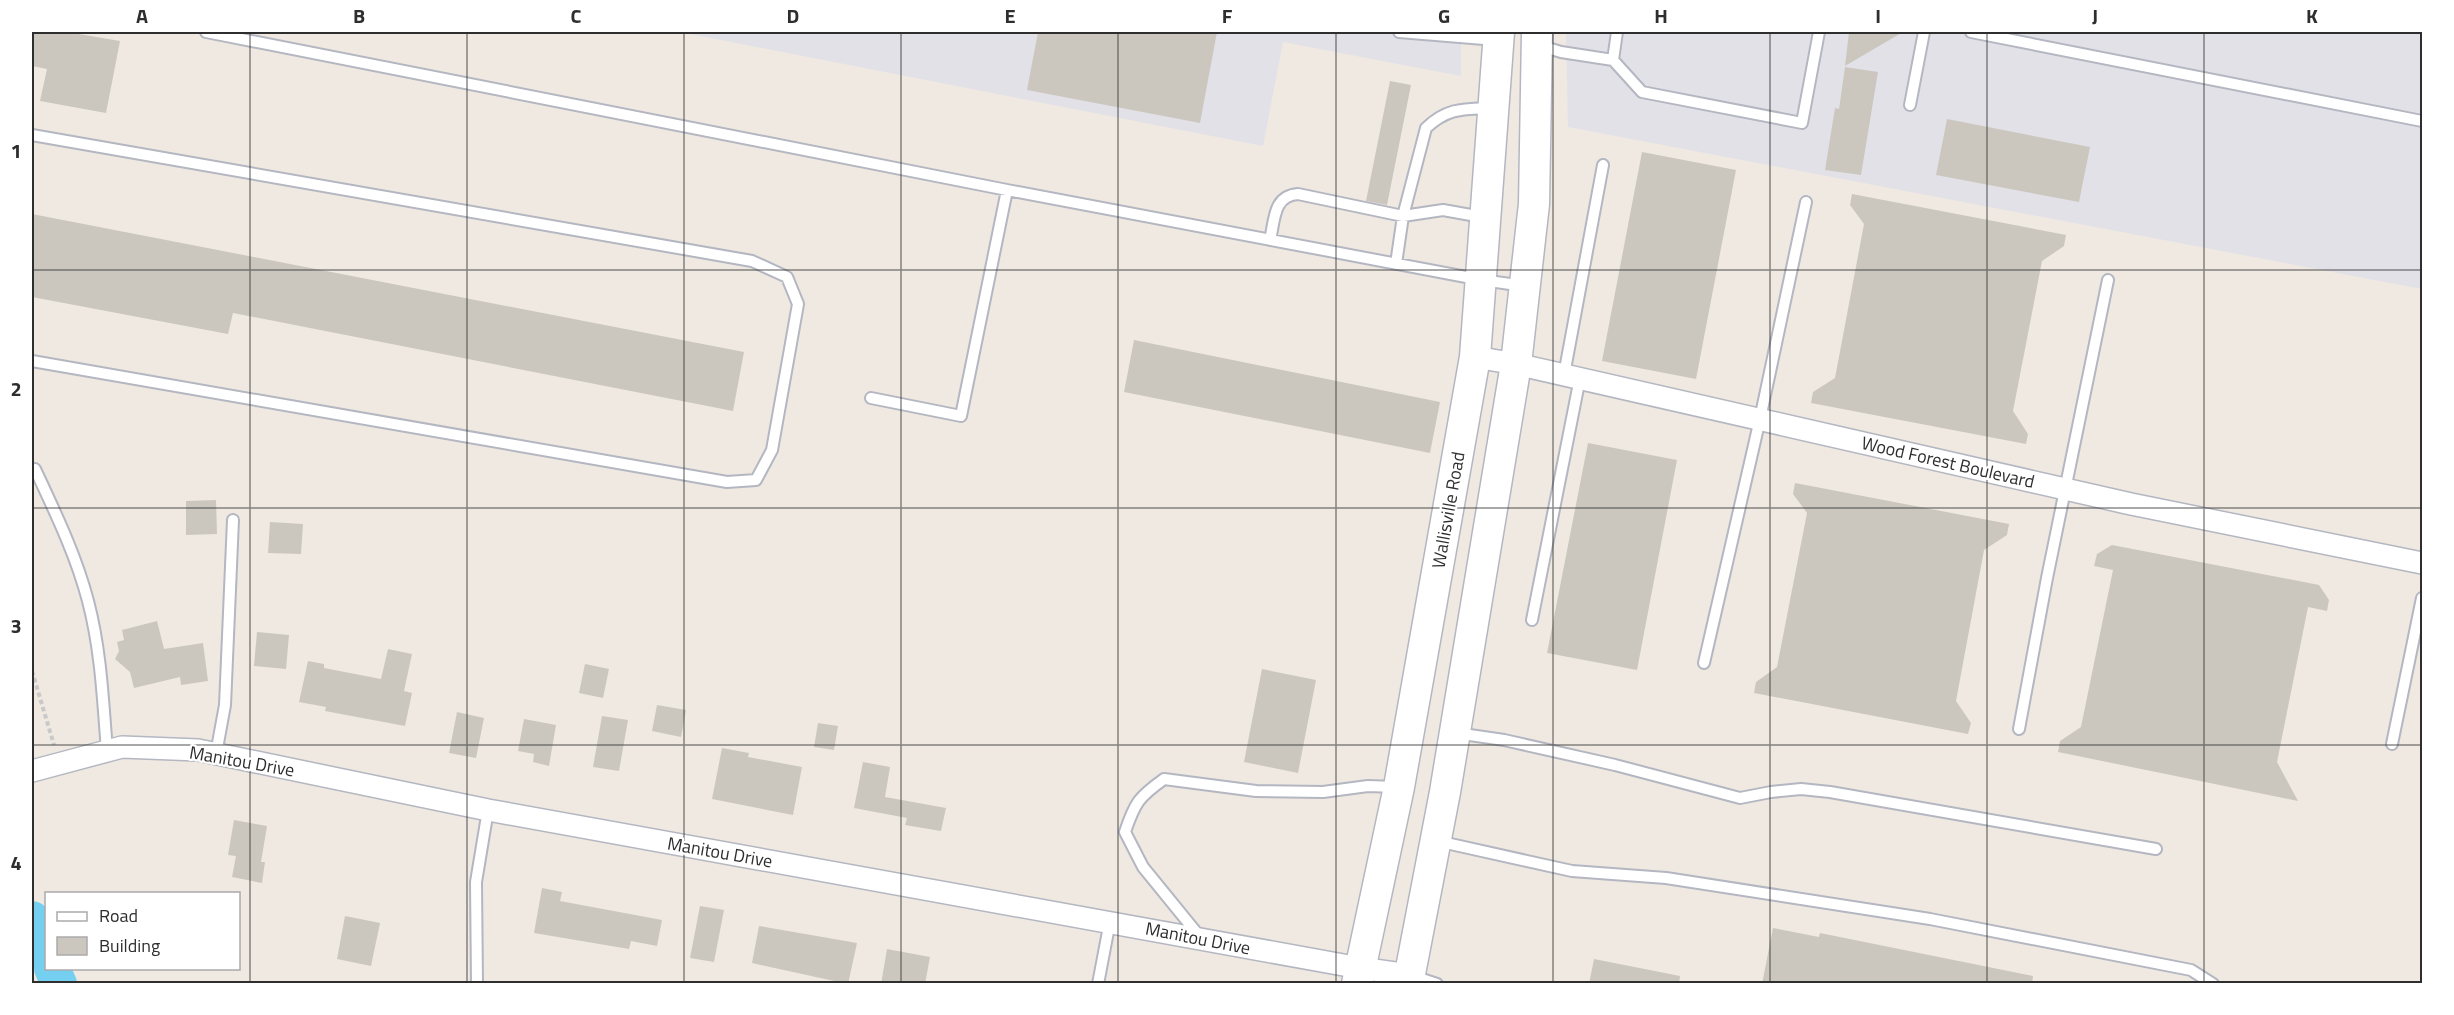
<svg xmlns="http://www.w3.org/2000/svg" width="2454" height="1015" font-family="'Titillium Web',sans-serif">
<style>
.industrial{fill:#e3e1e8}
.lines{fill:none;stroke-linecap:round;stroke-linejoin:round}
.river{stroke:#75cff0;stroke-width:36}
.building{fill:#cbc7bf}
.lane-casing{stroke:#b4b7c1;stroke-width:14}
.street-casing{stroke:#b4b7c1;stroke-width:24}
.secondary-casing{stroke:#b4b7c1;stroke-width:33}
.path{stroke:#c9c9c9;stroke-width:4;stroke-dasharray:4.5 3;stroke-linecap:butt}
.lane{stroke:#fff;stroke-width:10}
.street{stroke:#fff;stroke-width:21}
.secondary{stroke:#fff;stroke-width:30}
.grid{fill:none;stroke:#2e2e2e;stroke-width:1.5;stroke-opacity:0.55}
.labels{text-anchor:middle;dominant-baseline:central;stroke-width:4.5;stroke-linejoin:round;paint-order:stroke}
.street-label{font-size:18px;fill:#2e2e2e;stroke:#fff}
.neatline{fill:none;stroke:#2e2e2e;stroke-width:2}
.grid-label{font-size:20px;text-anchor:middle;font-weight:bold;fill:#2e2e2e}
</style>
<rect width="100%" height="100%" fill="#efe9e1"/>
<path class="industrial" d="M680 32H1461V76L1283 42 1263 146Z
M1566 32H2422V289L1568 127Z"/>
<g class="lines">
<path class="river" d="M32 919 46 954
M52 968 59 984"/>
</g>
<path class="building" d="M32 32H67L120 41 106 113 40 101 47 69 32 66Z
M1038 32H1217L1200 123 1027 90Z
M1849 32H1903L1845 66Z
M1845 67 1878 72 1861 175 1825 170 1835 108 1839 109Z
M1390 81 1411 85 1387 205 1366 201Z
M1947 119 2090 147 2079 202 1936 175Z
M1642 152 1736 170 1696 379 1602 361Z
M1852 194 2066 235 2064 246 2042 261 2013 411 2028 434 2026 444 1811 403 1813 392 1835 378 1864 224 1850 205Z
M32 214 744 352 733 411 233 313 228 334 32 297Z
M1134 340 1440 402 1430 453 1124 392Z
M1588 443 1677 460 1637 670 1547 653Z
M1795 483 2009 524 2007 535 1984 550 1956 701 1971 723 1968 734 1754 693 1756 682 1777 667 1807 513 1793 494Z
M216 500 217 534 186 535V501Z
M270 522 303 524 301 554 268 553Z
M2112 545 2319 585 2329 600 2327 611 2308 607 2277 762 2298 801 2058 752 2060 741 2081 727 2113 570 2094 566 2097 554Z
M157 621 164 649 203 643 208 681 181 685 180 677 134 688 130 672 115 659 119 651 117 642 124 640 122 630Z
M257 632 289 635 286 669 254 666Z
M388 649 412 654 404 691 412 693 405 726 325 711 326 707 299 702 308 661 324 664V668L381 679Z
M585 664 609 669 603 698 579 693Z
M1262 669 1316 680 1298 773 1244 762Z
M657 705 686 710 681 737 652 731Z
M457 712 484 718 476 758 449 753Z
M602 716 628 720 619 771 593 767Z
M524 719 556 725 549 766 533 762 534 754 518 751Z
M818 723 838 726 834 750 814 747Z
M722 748 749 753 748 757 802 767 793 815 712 799Z
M863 762 890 767 885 797 946 808 941 831 905 825 907 818 854 808Z
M234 820 267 826 261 862H265L262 883 232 877 236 856 228 855Z
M542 888 562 892 560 901 662 920 657 946 631 941 629 949 534 933Z
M700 906 724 910 714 962 690 958Z
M345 916 380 923 371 966 337 959Z
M759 926 857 943 848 984 752 963Z
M1773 928 1819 937 1820 933 2033 976 2032 984H1762Z
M887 949 930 957 925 984 902 981V984H881Z
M1594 959 1680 976 1679 984H1589Z"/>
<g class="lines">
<defs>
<path id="lane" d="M206 32 1007 190 1482 280 1524 286
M1399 32 1496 40
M1971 32 2422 121
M1538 45 1561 52 1613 60 1642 92 1802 123 1819 32
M1613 60 1617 32
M1910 105 1924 32
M32 135 752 261 787 277 798 304 772 450 756 480 727 482 32 361
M1270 240C1275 219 1273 196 1298 194L1403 216 1443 210 1482 217
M1396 264 1403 216 1426 128C1447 108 1463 109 1490 108
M1564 375 1603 165
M871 398 961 416 1007 190
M35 469C55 512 76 555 88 601 101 650 103 701 107 751
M1532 620 1580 378
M1704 663 1760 419 1806 202
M2019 729 2047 578 2108 280
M1456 733 1504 740 1615 765 1740 798 1771 792 1801 789 1830 792 2156 849
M2392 744 2422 598
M216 754 225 705 233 520
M1437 841 1572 871 1666 878 1930 919 2191 970 2213 984
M1200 937 1143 867 1125 832C1135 802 1139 797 1164 779L1256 791 1323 792 1368 786 1396 787
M1413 976 1437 984
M477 984 476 882 488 810
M1098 984 1110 921"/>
<path id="street" d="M1475 357 1516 364 2131 504 2422 563
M32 771 122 747 198 750 488 810 1360 968 1409 975"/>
<path id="secondary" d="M1357 984 1399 787 1475 357 1499 32
M1408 984 1445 792 1516 364 1534 204 1537 32"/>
</defs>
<use href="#lane" class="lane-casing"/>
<use href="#street" class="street-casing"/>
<use href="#secondary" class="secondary-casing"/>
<path class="path" d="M32 671 54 745"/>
<use href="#lane" class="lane"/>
<use href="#street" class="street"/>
<use href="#secondary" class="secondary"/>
</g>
<path class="grid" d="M250 32V984M467 32V984M684 32V984M901 32V984M1118 32V984M1336 32V984M1553 32V984M1770 32V984M1987 32V984M2204 32V984M32 270H2422M32 508H2422M32 745H2422"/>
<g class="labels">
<g class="street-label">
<text transform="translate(1948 462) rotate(13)">Wood Forest Boulevard</text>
<text transform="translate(1448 510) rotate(-80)">Wallisville Road</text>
<text transform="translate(242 761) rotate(10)">Manitou Drive</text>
<text transform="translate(720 852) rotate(10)">Manitou Drive</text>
<text transform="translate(1198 938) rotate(11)">Manitou Drive</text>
</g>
</g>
<rect width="2454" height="1015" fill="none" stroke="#ffffff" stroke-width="66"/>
<rect x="45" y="892" width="195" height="78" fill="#ffffff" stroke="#ababab" stroke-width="1.5"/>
<rect x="57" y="912" width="30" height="9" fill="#ffffff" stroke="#ababab" stroke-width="1.5"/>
<text x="99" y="922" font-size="18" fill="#2e2e2e">Road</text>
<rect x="57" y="937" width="30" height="18" fill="#cbc7bf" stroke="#ababab" stroke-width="1.5"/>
<text x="99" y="952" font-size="18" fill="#2e2e2e">Building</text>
<rect x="33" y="33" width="2388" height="949" class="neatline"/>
<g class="grid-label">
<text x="142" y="23">A</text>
<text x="359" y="23">B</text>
<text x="576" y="23">C</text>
<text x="793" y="23">D</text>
<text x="1010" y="23">E</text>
<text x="1227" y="23">F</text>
<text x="1444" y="23">G</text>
<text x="1661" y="23">H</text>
<text x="1878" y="23">I</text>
<text x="2095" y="23">J</text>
<text x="2312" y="23">K</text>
<text x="16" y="158">1</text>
<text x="16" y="396">2</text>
<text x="16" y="633">3</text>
<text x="16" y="870">4</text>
</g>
</svg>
